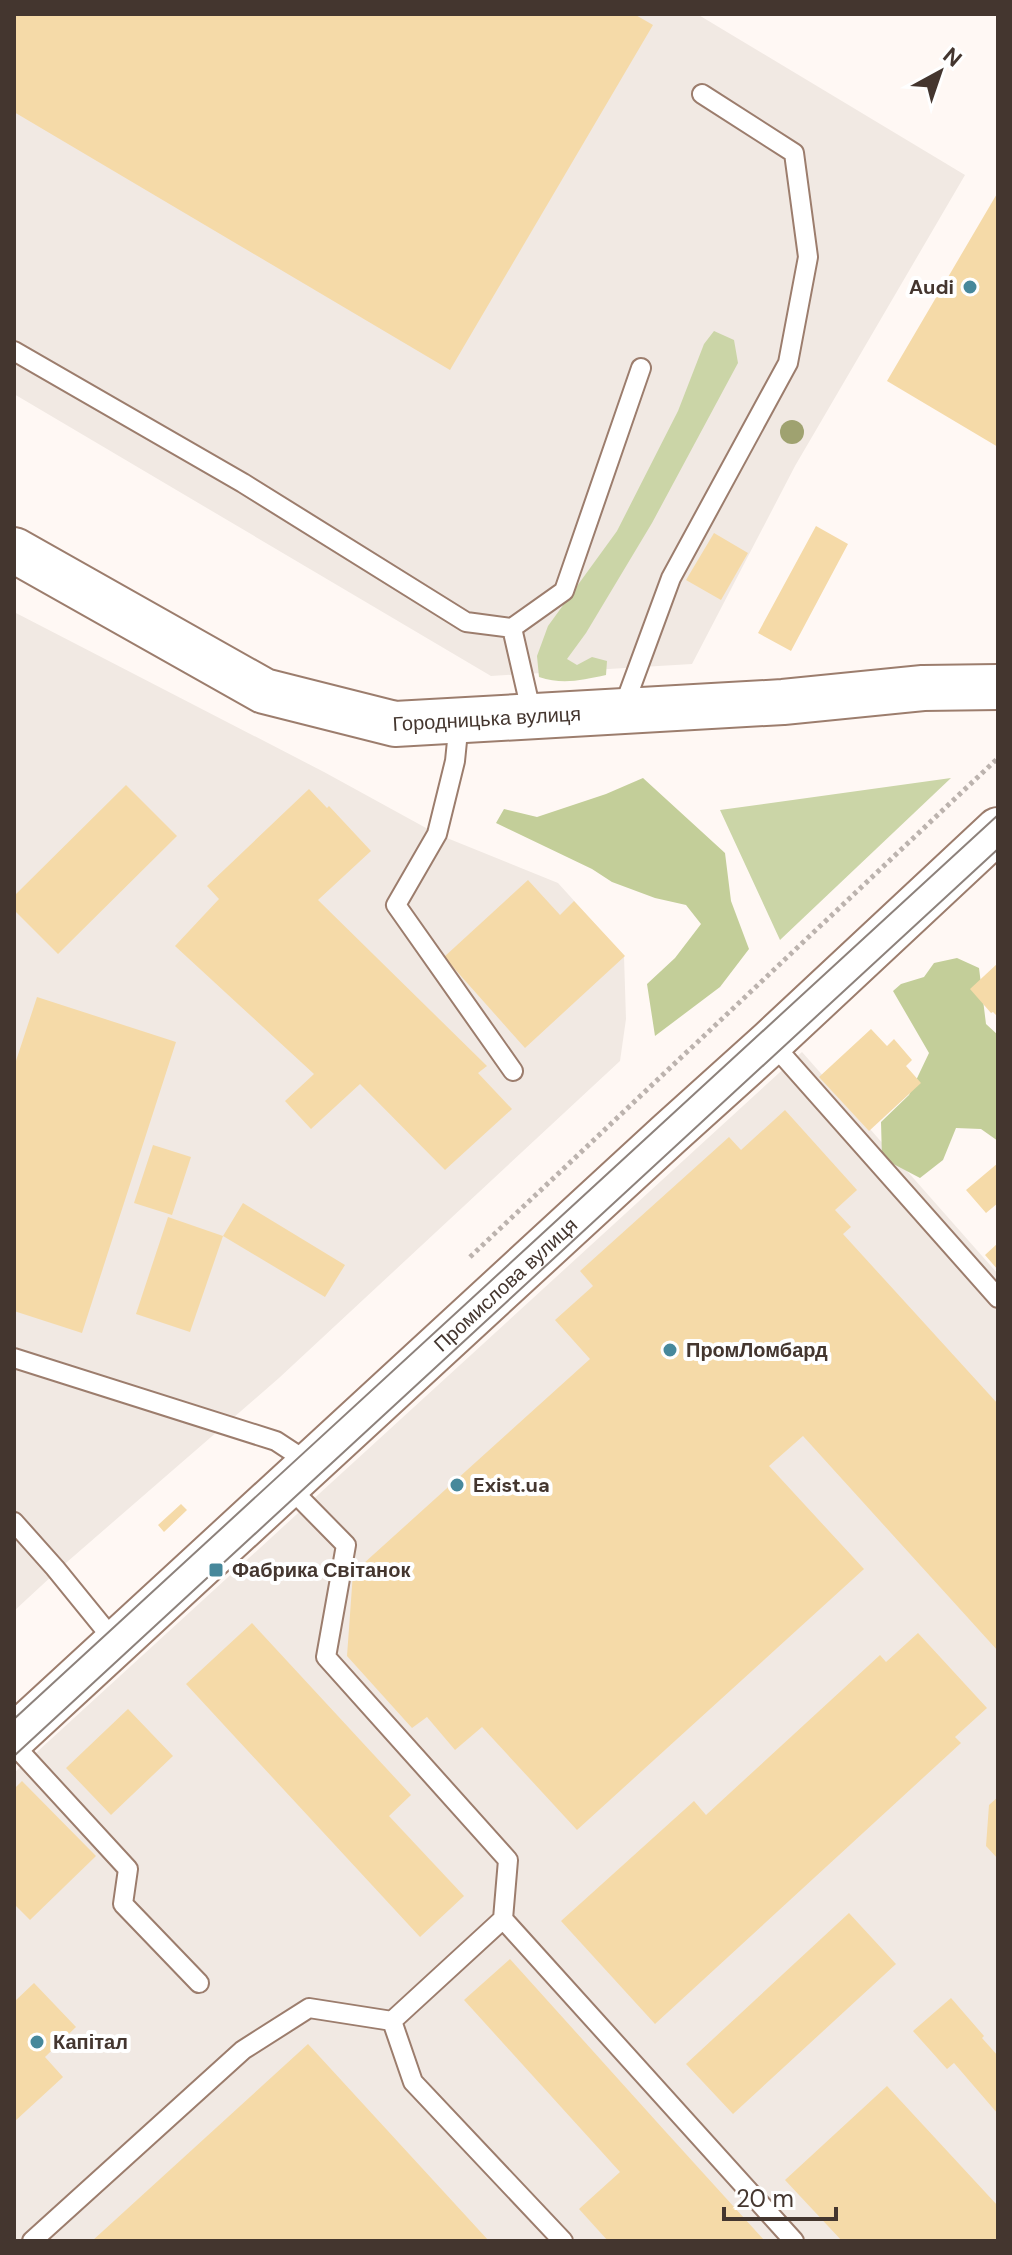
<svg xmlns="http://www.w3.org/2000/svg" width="1012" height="2255" font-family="'DM Sans',sans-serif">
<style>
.built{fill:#f1e9e3}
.green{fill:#cbd5a7}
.forest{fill:#c3ce99}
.building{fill:#f5daa8}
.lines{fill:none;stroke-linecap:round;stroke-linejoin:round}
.service-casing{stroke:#9c7d6d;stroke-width:22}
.tertiary-casing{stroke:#9c7d6d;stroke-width:48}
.secondary-casing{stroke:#9c7d6d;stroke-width:48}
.path{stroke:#bcb3ae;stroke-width:5;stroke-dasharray:4 4;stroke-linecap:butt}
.service{stroke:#fff;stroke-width:18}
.tertiary{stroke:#fff;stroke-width:44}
.secondary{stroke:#fff;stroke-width:44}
.tram{stroke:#8d827c;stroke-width:2}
.tree{fill:#9fa270}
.poi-dot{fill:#47889b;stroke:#fff;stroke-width:3}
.labels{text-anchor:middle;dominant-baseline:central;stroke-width:8;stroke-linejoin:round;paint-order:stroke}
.poi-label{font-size:20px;font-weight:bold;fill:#44362f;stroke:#fff;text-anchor:start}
.street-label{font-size:20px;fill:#44362f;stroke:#fff}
</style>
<rect width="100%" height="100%" fill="#fff8f4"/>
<path class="built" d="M14 14H697L965 175 795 466 692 664 491 676 14 394Z
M14 612 324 772 437 834 558 883 624 956 626 1019 620 1061 279 1378 67 1562 14 1611Z
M802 1052 998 1274V2241H14V1773Z"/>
<path class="green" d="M714 331 734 340 738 363 652 523 586 633 567 659 577 665 592 657 607 661 606 675C582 680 563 685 539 677L537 656 548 626 617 531 678 411 704 344Z
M951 778 780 940 720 810Z"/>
<path class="forest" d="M643 778 725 853 731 901 749 949 720 987 655 1036 647 984 675 958 701 924 686 905 655 898 612 882 592 869 496 823 504 809 537 817 606 794Z
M957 958 979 968 986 1024 998 1035V1141L981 1129 956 1128 943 1160 920 1178 882 1158 881 1122 909 1095 929 1053 893 991 901 984 924 977 934 963Z"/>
<path class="building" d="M14 14H634L653 25 450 370 14 112Z
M998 192V447L887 381Z
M816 526 848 544 791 651 758 633Z
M714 533 748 553 721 600 686 580Z
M126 785 177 836 58 954 14 910V896Z
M309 789 327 808 329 806 371 851 318 900 487 1066 478 1073 512 1109 445 1170 360 1084 311 1129 285 1101 314 1074 175 946 219 899 207 886Z
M528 880 560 915 574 901 625 956 525 1048 444 957Z
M998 963V1017L993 1012 991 1013 970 989Z
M37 997 176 1042 82 1333 14 1311V1067Z
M871 1029 887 1046 894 1039 912 1060 906 1066 921 1083 869 1131 819 1077Z
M785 1110 857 1190 835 1210 851 1227 843 1234 998 1404V1651L803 1436 769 1466 864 1569 577 1830 482 1727 455 1750 427 1717 412 1728 347 1656 353 1573 590 1359 555 1320 593 1286 580 1271 729 1137 741 1150Z
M153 1145 191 1157 172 1215 134 1203Z
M998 1163V1203L986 1213 966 1190Z
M243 1203 345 1265 325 1297 223 1236Z
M168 1217 223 1236 190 1332 136 1314Z
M998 1243V1270L985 1255Z
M181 1504 187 1510 164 1532 158 1525Z
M252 1623 411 1795 389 1816 464 1896 420 1937 186 1684Z
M918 1633 987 1708 955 1737 961 1743 655 2024 561 1921 694 1801 706 1815 880 1655 886 1662Z
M128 1709 173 1756 111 1815 66 1768Z
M22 1781 96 1856 30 1920 14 1904V1789Z
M998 1797V1859L986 1846 989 1805Z
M849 1913 896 1964 733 2114 686 2064Z
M510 1959 665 2131 765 2241H608L579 2209 620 2172 464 2000Z
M34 1983 76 2027 45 2057 63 2077 14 2122V2002Z
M951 1998 984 2036 982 2038 998 2056V2114L954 2063 947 2069 913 2031Z
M308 2044 489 2241H92Z
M887 2086 998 2206V2241H842L785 2180Z"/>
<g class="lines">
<defs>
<path id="service" d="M14 351 243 483 466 622 512 628 564 591 641 368
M512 628 532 715
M622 711 671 578 788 363 808 257 794 153 702 94
M459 721 455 761 437 834 396 905 513 1071
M771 1042 998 1298
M14 1358 276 1441 311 1464
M288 1486 346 1545 326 1657 508 1860 503 1919 392 2021
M14 1522 55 1568 116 1643
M14 1745 128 1869 123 1904 199 1983
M503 1919 794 2241
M32 2241 243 2050 309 2008 392 2021 413 2082 563 2241"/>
<g id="tertiary">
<path id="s1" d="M14 550 264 691 395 724 783 702 923 688 998 687"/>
</g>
<g id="secondary">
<path id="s2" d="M14 1737 669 1134 771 1042 998 830"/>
</g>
</defs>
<use href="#service" class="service-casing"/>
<use href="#tertiary" class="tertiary-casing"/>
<use href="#secondary" class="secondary-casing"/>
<path class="path" d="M470 1257 998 758"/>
<use href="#service" class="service"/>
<use href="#tertiary" class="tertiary"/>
<use href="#secondary" class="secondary"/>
<path class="tram" d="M14 1719 998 815
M14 1756 998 849"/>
</g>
<circle class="tree" cx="792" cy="432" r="12"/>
<g class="poi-dot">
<circle cx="970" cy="287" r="8"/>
<circle cx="670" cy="1350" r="8"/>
<circle cx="457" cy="1485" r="8"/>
<rect x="208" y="1562" width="16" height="16" rx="4"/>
<circle cx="37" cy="2042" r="8"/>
</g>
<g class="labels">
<g class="poi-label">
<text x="954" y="287" text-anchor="end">Audi</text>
<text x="686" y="1350">ПромЛомбард</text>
<text x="473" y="1485">Exist.ua</text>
<text x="232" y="1570">Фабрика Світанок</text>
<text x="53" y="2042">Капітал</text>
</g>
<g class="street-label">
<text stroke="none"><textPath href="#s1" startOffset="514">Городницька вулиця</textPath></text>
<text stroke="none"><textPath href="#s2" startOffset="668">Промислова вулиця</textPath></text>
</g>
</g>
<rect width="1012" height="2255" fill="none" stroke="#44362f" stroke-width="32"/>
<g transform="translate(940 72) rotate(40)" stroke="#ffffff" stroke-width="6" paint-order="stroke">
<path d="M0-6L14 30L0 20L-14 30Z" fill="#44362f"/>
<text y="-12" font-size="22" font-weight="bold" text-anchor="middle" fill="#44362f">N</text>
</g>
<path d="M724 2207v12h112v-12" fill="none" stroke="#44362f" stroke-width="4"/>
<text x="736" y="2207" font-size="24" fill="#44362f" stroke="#ffffff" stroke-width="6" paint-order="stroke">20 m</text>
</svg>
